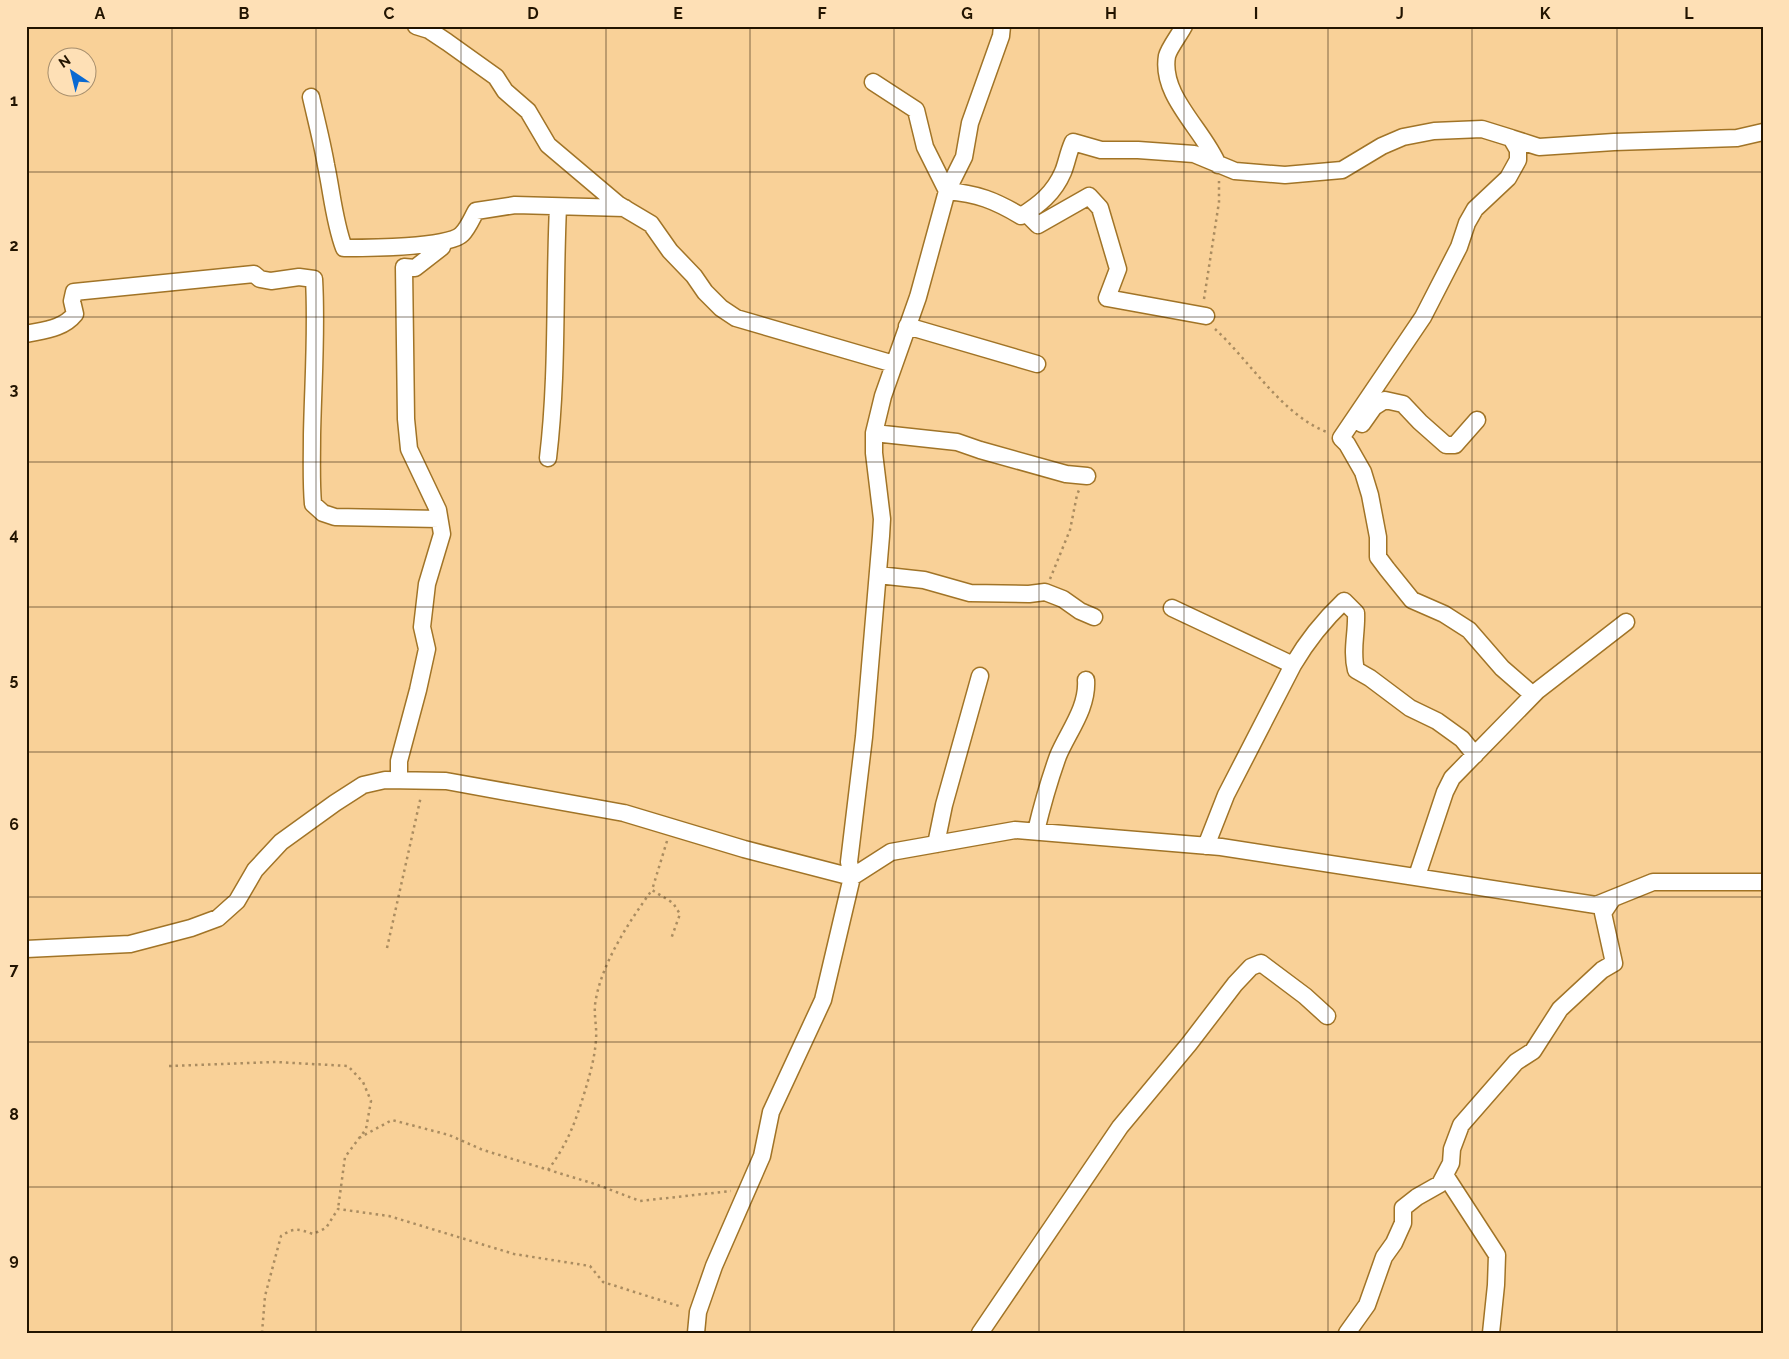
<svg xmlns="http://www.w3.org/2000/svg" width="1789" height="1359" font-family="Raleway,sans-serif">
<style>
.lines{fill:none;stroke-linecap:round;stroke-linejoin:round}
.minor-casing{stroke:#a17427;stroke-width:19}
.path{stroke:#aa8c60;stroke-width:2.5;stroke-dasharray:2.5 4;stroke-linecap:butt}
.minor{stroke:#fff;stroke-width:16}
.grid{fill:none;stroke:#221400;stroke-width:1;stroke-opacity:0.55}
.neatline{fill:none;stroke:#221400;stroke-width:2}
.grid-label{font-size:16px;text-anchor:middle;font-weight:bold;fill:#221400}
</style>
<rect width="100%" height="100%" fill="#f9d198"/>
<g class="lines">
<defs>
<path id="minor" d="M416 26 429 30 447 42 496 77 505 91 528 111 548 145 619 205 651 224 670 251 694 276 705 292 721 308 736 318 894 364
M1184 26C1180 34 1169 48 1167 56 1160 96 1204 130 1218 165
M873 82 916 110 925 147 947 191C978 194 994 200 1021 216 1039 205 1054 193 1063 172 1067 162 1068 153 1073 142L1101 150H1138L1194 154 1235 171 1285 175 1342 170 1382 146 1403 137 1434 131 1482 129 1511 138 1518 150V160L1508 178 1475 209 1467 223 1459 247 1423 317 1341 438 1347 444 1363 472 1370 495 1378 537V557L1387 569 1412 600 1444 614 1469 630 1502 668 1533 695
M311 97C316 119 322 142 326 165 332 193 334 221 344 248 365 248 450 248 462 234 468 228 472 218 476 211L515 205 625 208
M1511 138 1539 147 1614 142 1737 138 1763 132
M1026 213 1038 225 1089 196 1100 208 1118 269 1107 298 1206 316
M907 326 1037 364
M26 334C44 330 63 329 75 314L72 301 74 292 254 274 260 279 271 281 299 277 314 279C317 331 313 383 312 435 312 458 311 481 313 504L323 513 335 517 439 519
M1362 424 1374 407 1385 400 1403 404 1420 422 1446 445H1455L1477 420
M874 433 957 442 980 450 1066 474 1087 476
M548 458C558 374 554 291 558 207
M878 575 924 580 970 593 1029 594 1045 592 1063 599 1080 611 1094 617
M1172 608 1293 665
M399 780V761L418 690 427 649 422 627 427 584 442 534 438 510 409 449 406 419 404 267 415 268 442 247 440 243
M1036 831C1042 806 1049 781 1058 756 1068 732 1088 708 1086 680
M936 844 944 805 980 676
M1206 846 1226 795 1293 665C1307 641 1324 620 1344 601L1356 613C1357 633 1351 650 1356 670L1370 678 1410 708 1437 721 1462 739 1475 755
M1417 876 1445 792 1452 778 1537 691 1626 622
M26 949 130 944 191 928 218 918 237 901 255 870 281 842 335 803 363 785 385 780 446 781 624 813 744 849 852 877 849 862 864 737 881 536 882 519 874 453V433L883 396 918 297 947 191 964 157 970 123 1001 36 1002 26
M1445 1175 1497 1255 1496 1285 1491 1333
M696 1333 698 1312 714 1266 762 1156 771 1112 823 1000 852 877 891 852 1015 830 1221 847 1596 905 1653 882H1763
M980 1333 1120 1127 1189 1044 1235 984 1251 967 1261 963 1305 996 1327 1016
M1347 1333 1367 1305 1384 1257 1394 1243 1403 1223V1208L1417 1197 1440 1184 1451 1163 1452 1149 1461 1125 1516 1062 1533 1051 1560 1009 1602 970 1614 963 1603 913 1613 898"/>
</defs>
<use href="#minor" class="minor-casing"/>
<path class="path" d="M1204 299 1219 202V181
M1215 329C1250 361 1282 415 1327 432
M1050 579 1070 530 1077 495 1079 490
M667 841 652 890 673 903 680 914 671 939
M387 948 421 796
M169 1066 276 1062 348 1066 363 1082 371 1101 366 1129 345 1157 338 1209
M359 1138 392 1120 449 1135 483 1150 595 1184 640 1201 731 1191
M548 1170C568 1143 575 1123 585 1091 590 1074 595 1057 596 1039 597 1028 594 1016 595 1005 600 965 629 922 652 890
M262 1333 265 1296 281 1236C295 1227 298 1229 313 1234L326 1228 338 1209 389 1216 514 1254 590 1266 603 1282 682 1307"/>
<use href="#minor" class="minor"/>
</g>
<path class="grid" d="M172 26V1333M316 26V1333M461 26V1333M606 26V1333M750 26V1333M894 26V1333M1039 26V1333M1184 26V1333M1328 26V1333M1472 26V1333M1617 26V1333M26 172H1763M26 317H1763M26 462H1763M26 607H1763M26 752H1763M26 897H1763M26 1042H1763M26 1187H1763"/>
<rect width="1789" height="1359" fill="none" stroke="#fee0b6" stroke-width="55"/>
<g transform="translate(72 72) rotate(325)"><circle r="24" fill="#fee0b6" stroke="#a68e6d"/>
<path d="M0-4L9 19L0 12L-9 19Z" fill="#0969d2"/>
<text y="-8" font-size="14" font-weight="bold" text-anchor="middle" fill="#221400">N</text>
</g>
<rect x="28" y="28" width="1734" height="1304" class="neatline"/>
<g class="grid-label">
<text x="100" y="19">A</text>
<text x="244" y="19">B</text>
<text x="389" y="19">C</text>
<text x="533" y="19">D</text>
<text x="678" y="19">E</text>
<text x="822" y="19">F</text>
<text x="967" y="19">G</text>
<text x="1111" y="19">H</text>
<text x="1256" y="19">I</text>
<text x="1400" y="19">J</text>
<text x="1545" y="19">K</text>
<text x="1689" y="19">L</text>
<text x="14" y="106">1</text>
<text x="14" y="251">2</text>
<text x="14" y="395">3</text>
<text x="14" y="540">4</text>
<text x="14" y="685">5</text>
<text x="14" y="830">6</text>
<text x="14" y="975">7</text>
<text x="14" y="1120">8</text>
<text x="14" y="1265">9</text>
</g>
</svg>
